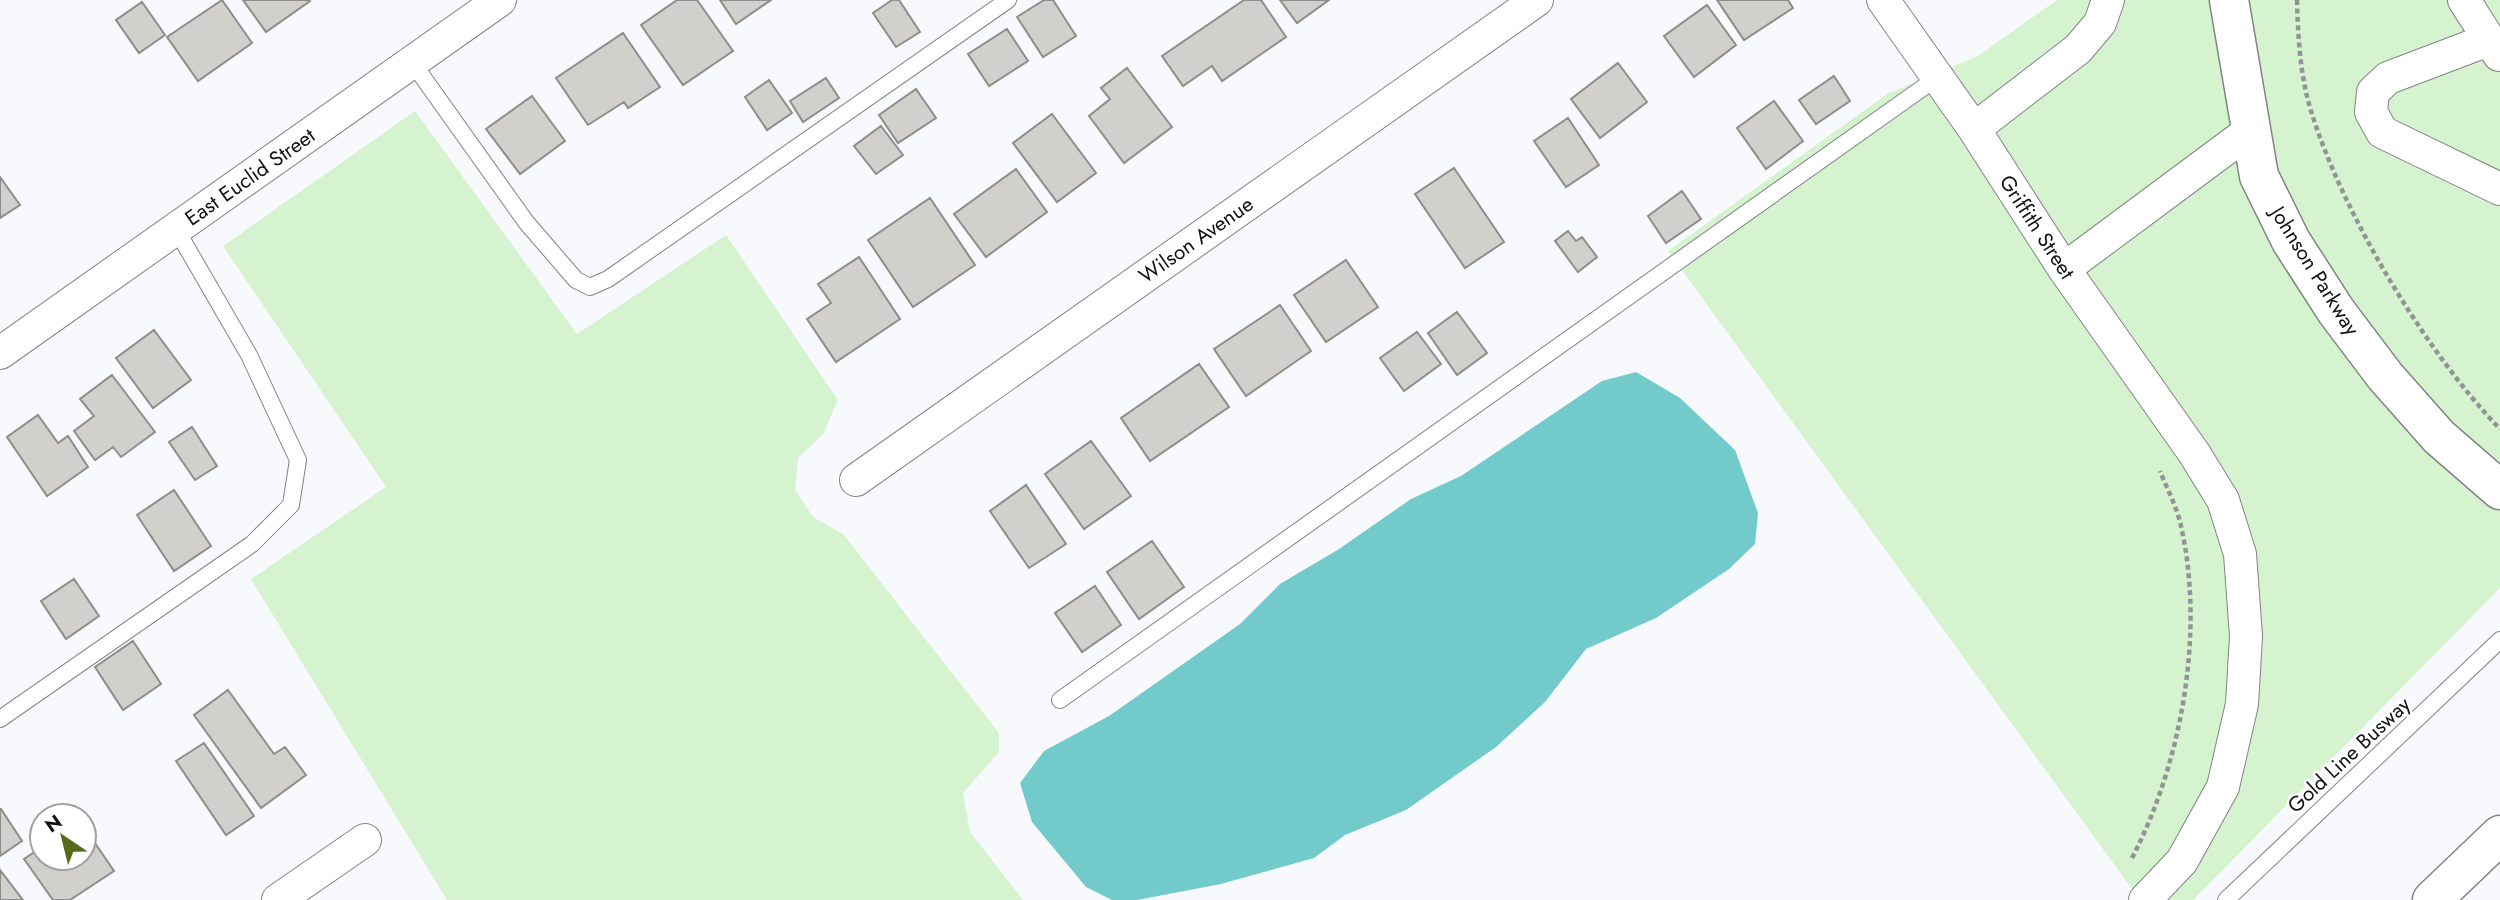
<svg xmlns="http://www.w3.org/2000/svg" width="2500" height="900" font-family="Jost,sans-serif">
<style>
.green{fill:#d6f3cf}
.water{fill:#72caca}
.building{fill:#d2d0cd;stroke:#8f8d8b;stroke-width:2}
.lines{fill:none;stroke-linecap:round;stroke-linejoin:round}
.service-casing{stroke:#818385;stroke-width:18}
.minor-casing{stroke:#818385;stroke-width:34}
.tertiary-casing{stroke:#818385;stroke-width:41}
.motorway-casing{stroke:#818385;stroke-width:41}
.path{stroke:#929395;stroke-width:4.5;stroke-dasharray:5 3.5;stroke-linecap:butt}
.service{stroke:#fff;stroke-width:16}
.minor{stroke:#fff;stroke-width:32}
.tertiary{stroke:#fff;stroke-width:38}
.motorway{stroke:#fff;stroke-width:38}
.labels{text-anchor:middle;dominant-baseline:central;stroke-width:5;stroke-linejoin:round;paint-order:stroke}
.street-label{font-size:21px;fill:#111213;stroke:#fff}
</style>
<rect width="100%" height="100%" fill="#f7f9fc"/>
<path class="green" d="M2057 0H2500V588L2193 900H2140L1668 251 1887 94 1978 56Z
M415 111 577 334 726 235 838 400 823 434 798 458 795 490 813 517 843 534 999 733V752L963 793 970 832 1023 900H447L251 579 386 487 223 246Z"/>
<path class="water" d="M1636 372 1680 398 1735 450 1758 513 1755 544 1729 569 1656 618 1586 649 1545 702 1496 747 1406 810 1345 835 1314 858 1221 884 1137 900H1112L1086 887 1032 822 1020 783 1044 751 1109 716 1240 624 1280 584 1339 549 1411 499 1461 476 1602 381Z"/>
<path class="building" d="M222 0 252 43 198 81 167 37Z
M243 0H309L310 1 266 32Z
M677 0H697L733 51 683 85 641 25Z
M720 0H771L736 24Z
M892 0H899L920 32 896 47 873 13Z
M1044 0H1053L1076 36 1043 57 1017 17Z
M1244 0H1261L1286 37 1222 81 1212 66 1183 86 1162 56Z
M1280 0H1329L1297 23Z
M1717 0H1788L1793 8 1744 40Z
M142 2 165 35 139 53 116 20Z
M1707 5 1736 45 1694 77 1664 36Z
M1007 29 1028 61 989 86 968 54Z
M623 33 660 87 628 108 624 102 588 125 556 78Z
M1618 63 1647 102 1600 138 1571 99Z
M1127 68 1172 127 1124 163 1089 116 1110 99 1101 88Z
M1834 76 1850 101 1816 124 1799 100Z
M826 78 839 98 803 122 790 101Z
M769 80 792 113 767 130 745 97Z
M916 89 936 118 898 143 879 115Z
M532 96 565 141 520 174 486 129Z
M1774 101 1803 141 1766 169 1737 128Z
M1052 114 1096 173 1057 202 1013 143Z
M1568 118 1599 165 1566 187 1534 141Z
M881 126 903 155 876 174 854 146Z
M1454 168 1504 242 1465 268 1415 194Z
M1016 169 1047 212 986 257 954 214Z
M0 177 20 205 0 218Z
M1682 191 1701 219 1666 243 1648 216Z
M930 198 975 265 913 307 868 240Z
M1568 231 1576 241 1582 237 1597 257 1578 272 1555 241Z
M859 257 900 319 836 362 807 319 831 303 818 284Z
M1346 260 1378 307 1326 342 1294 295Z
M1280 305 1311 351 1246 396 1214 349Z
M1457 312 1487 353 1457 375 1428 333Z
M154 330 191 380 153 408 116 358Z
M1417 332 1441 364 1404 391 1380 358Z
M1199 364 1229 407 1150 461 1121 418Z
M112 375 155 432 121 457 113 447 95 460 74 431 94 416 80 399Z
M38 415 58 443 68 436 88 467 47 496 7 437Z
M192 427 217 466 195 480 169 442Z
M1091 441 1131 496 1084 529 1045 474Z
M1026 485 1066 544 1029 568 990 511Z
M174 490 211 546 174 571 137 515Z
M1152 541 1184 587 1139 619 1107 572Z
M74 579 99 616 66 639 41 601Z
M1095 586 1121 625 1082 652 1055 613Z
M133 641 161 684 123 710 95 667Z
M228 690 274 754 285 747 306 775 261 808 194 715Z
M204 743 254 816 226 835 176 761Z
M1 809 22 841 0 856V809Z
M84 827 114 871 70 900H53L24 859 42 847V858H84Z
M0 870 23 900H0Z"/>
<g class="lines">
<defs>
<path id="service" d="M412 62 526 222 576 280 590 287 608 279 1008 0
M1060 700 1938 77
M0 719 252 544 291 505 298 460 249 355 176 229
M2226 900 2500 640"/>
<path id="minor" d="M1883 0 1974 129 2064 269 2194 453 2223 500 2240 554 2246 636 2242 704 2223 787 2182 861 2145 900
M2464 0 2499 55
M2488 40 2388 78 2373 92 2371 112 2382 132 2500 189
M1974 129 2078 49 2100 23 2108 0
M2064 269 2251 130
M0 353 500 0
M856 480 1537 0
M278 900 365 840"/>
<path id="tertiary" d="M2229 0 2259 176 2291 241 2336 311 2385 376 2439 437 2500 490"/>
<path id="motorway" d="M2432 900 2500 835"/>
</defs>
<use href="#service" class="service-casing"/>
<use href="#minor" class="minor-casing"/>
<use href="#tertiary" class="tertiary-casing"/>
<use href="#motorway" class="motorway-casing"/>
<path class="path" d="M2297 0C2298 37 2300 75 2311 111 2343 214 2425 351 2500 429
M2132 858C2182 762 2205 632 2181 526 2177 507 2167 489 2160 471"/>
<use href="#service" class="service"/>
<use href="#minor" class="minor"/>
<use href="#tertiary" class="tertiary"/>
<use href="#motorway" class="motorway"/>
</g>
<g class="labels">
<g class="street-label">
<text transform="translate(250 177) rotate(-35)">East Euclid Street</text>
<text transform="translate(2037 227) rotate(57)">Griffith Street</text>
<text transform="translate(1196 240) rotate(-35)">Wilson Avenue</text>
<text transform="translate(2315 271) rotate(58)">Johnson Parkway</text>
<text transform="translate(2349 755) rotate(-43)">Gold Line Busway</text>
</g>
</g>
<g transform="translate(63 837) rotate(325)"><circle r="33" fill="#ffffff" stroke="#a0a0a1" stroke-width="2"/>
<path d="M0-5L12 26L0 18L-12 26Z" fill="#536c1c"/>
<text y="-10" font-size="19" font-weight="bold" text-anchor="middle" fill="#111213">N</text>
</g>
</svg>
